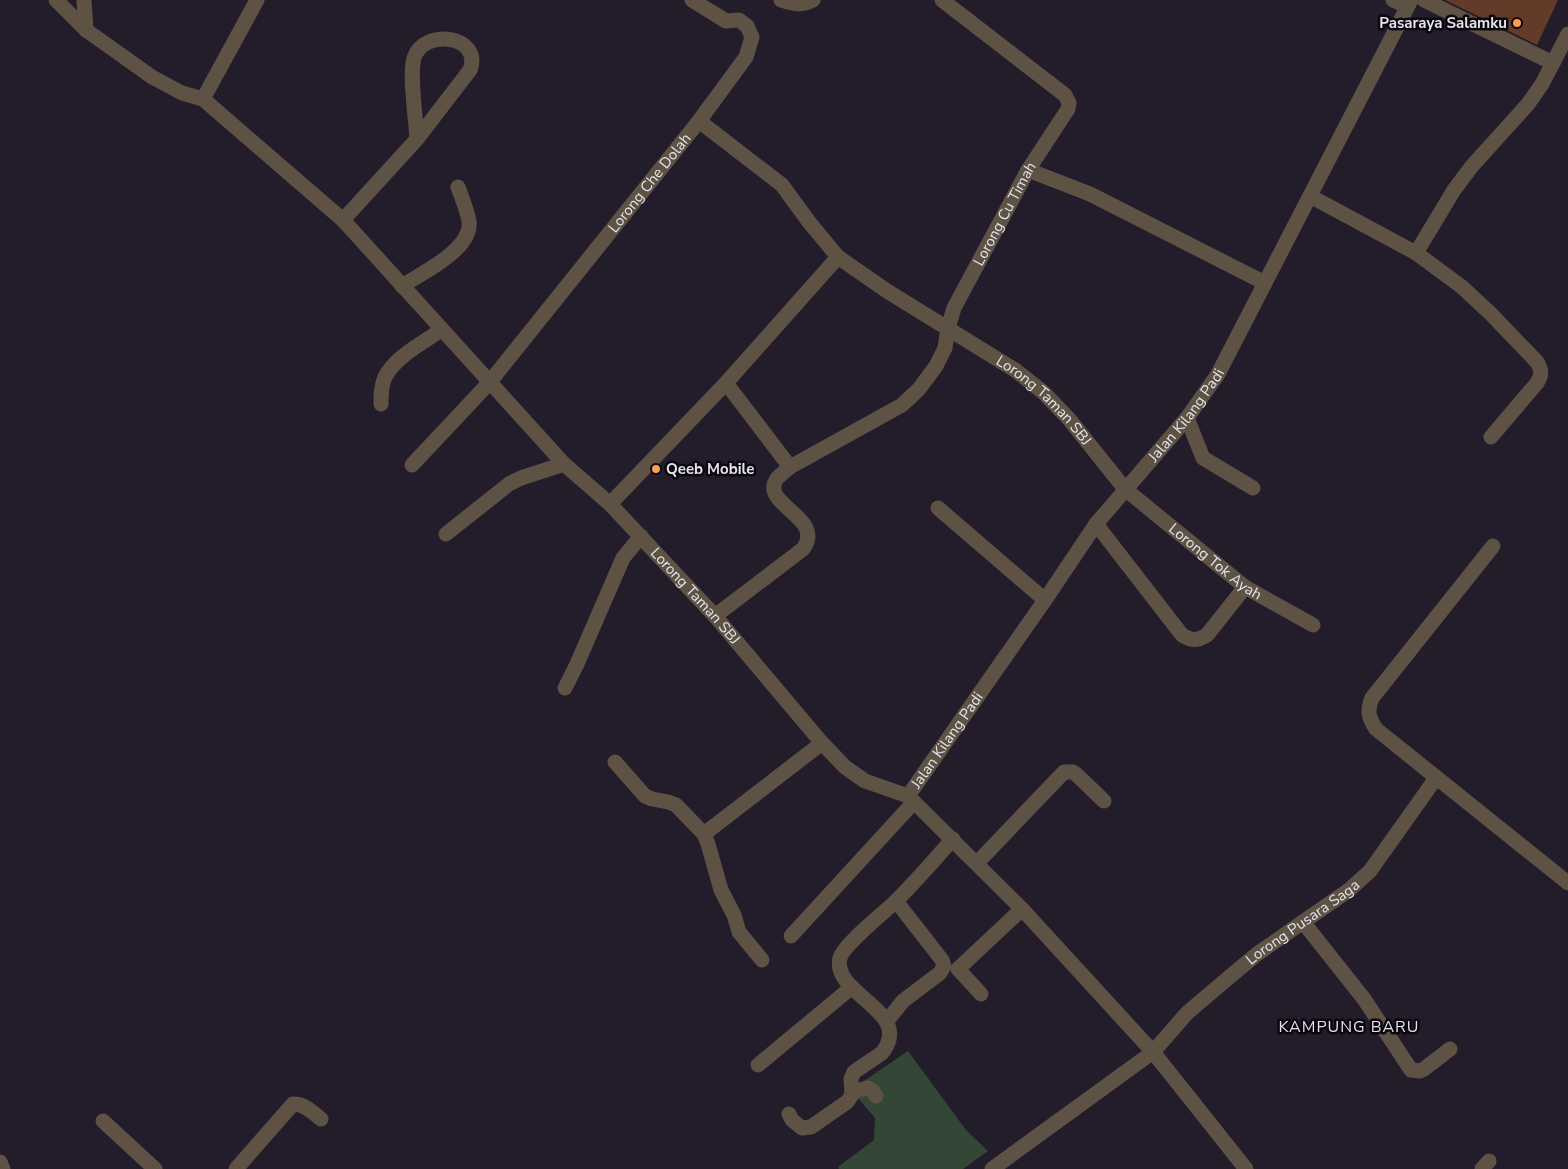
<svg xmlns="http://www.w3.org/2000/svg" width="1568" height="1169" font-family="'Nunito Sans',sans-serif">
<style>
.green{fill:#344736}
.building{fill:#623b29}
.lines{fill:none;stroke-linecap:round;stroke-linejoin:round}
.minor{stroke:#5e5244;stroke-width:15}
.poi-dot{fill:#fd9c56;stroke:#0a080e;stroke-width:2}
.labels{text-anchor:middle;dominant-baseline:central;stroke-width:5;stroke-linejoin:round;paint-order:stroke}
.poi-label{font-size:15px;font-weight:bold;fill:#e6e3ed;stroke:#0a080e;text-anchor:end}
.street-label{font-size:15px;fill:#e6e3ed;stroke:#0a080e}
.neighbourhood-label{font-size:16px;letter-spacing:1px;fill:#e6e3ed;stroke:#0a080e}
</style>
<rect width="100%" height="100%" fill="#221c2b"/>
<path class="green" d="M908 1051 966 1130 988 1151 963 1169H839L838 1167 874 1140 875 1118 857 1097 858 1085Z"/>
<path class="building" d="M1445 0H1558L1537 45Z"/>
<g class="lines">
<g class="minor">
<path id="s1" d="M56 0 86 30 152 77 182 93 203 99 343 220 564 464 610 504 715 616 822 743 845 767 865 781 908 796 1022 909 1153 1052 1246 1169"/>
<path d="M84 0 86 30"/>
<path d="M781 0C793 4 801 6 813 0"/>
<path d="M1393 0 1407 6"/>
<path d="M1424 0 1553 63"/>
<path d="M203 99 257 0"/>
<path d="M699 121 782 185 809 222 838 257"/>
<path d="M1028 170 1090 194 1265 283"/>
<path d="M1310 196 1416 253 1462 287 1491 314 1537 362C1542 370 1542 375 1537 383L1491 437"/>
<path d="M343 220 417 139 470 70C483 36 424 27 414 58 409 75 416 119 417 139"/>
<path d="M1416 253 1454 190 1472 166 1528 104 1542 84 1568 34"/>
<path d="M402 286C422 273 473 249 469 221 467 210 462 198 458 187"/>
<path d="M726 383 790 467"/>
<path d="M381 404C381 395 381 386 385 377 396 356 423 343 441 330"/>
<path d="M1187 418 1203 458 1253 488"/>
<path id="s2" d="M412 465 489 383 699 121 746 57 752 37 747 26 739 20 726 21 692 0"/>
<path id="s3" d="M610 504 726 383 838 257 887 291 1015 370 1044 393 1069 419 1125 489 1245 587 1313 625"/>
<path d="M938 508 1045 600"/>
<path d="M1096 524 1182 635C1192 641 1197 641 1207 635L1245 587"/>
<path d="M446 534 509 484 521 478 564 464"/>
<path d="M1493 546 1372 698C1367 710 1368 717 1376 729L1568 883"/>
<path id="s4" d="M715 616 803 549C826 518 761 505 776 480 779 475 786 471 790 467L902 405 919 389 936 366 945 348 948 328 954 308 1028 170 1068 109 1069 103 1065 95 942 0"/>
<path d="M565 688 577 664 623 558 641 536"/>
<path d="M615 762 645 796 652 799 668 802 676 805 704 834 708 844 721 890 734 915 739 932 762 960"/>
<path id="s5" d="M908 796 1045 600 1096 524 1187 418 1218 374 1411 0"/>
<path d="M704 834 822 743"/>
<path d="M977 863 1064 772H1073L1077 775 1104 801"/>
<path d="M1303 922 1364 999 1411 1070 1420 1071 1424 1069 1450 1049"/>
<path d="M791 936 914 802"/>
<path d="M981 994 958 969 1022 909"/>
<path d="M887 1021 903 1001 940 973 944 966 942 960 896 901"/>
<path d="M758 1065 852 987"/>
<path d="M853 1091 868 1088 873 1091 876 1096"/>
<path d="M789 1114 792 1120 802 1128 811 1127 847 1102 852 1095 851 1079 854 1072 882 1053C915 1011 831 995 840 958 844 944 884 913 896 901 916 881 934 860 953 839"/>
<path d="M103 1121 155 1169"/>
<path d="M0 1162 3 1169"/>
<path d="M236 1169 293 1104C304 1103 313 1113 321 1119"/>
<path id="s6" d="M992 1169 1153 1052 1187 1013 1227 979 1257 954 1349 890 1370 871 1436 778"/>
<path d="M1482 1169 1489 1161"/>
</g>
</g>
<g class="poi-dot">
<circle cx="1517" cy="23" r="5"/>
<circle cx="656" cy="469" r="5"/>
</g>
<g class="labels">
<g class="poi-label">
<text x="1507" y="23">Pasaraya Salamku</text>
<text x="666" y="469" text-anchor="start">Qeeb Mobile</text>
</g>
<g class="street-label">
<text stroke="none"><textPath href="#s2" startOffset="369">Lorong Che Dolah</textPath></text>
<text stroke="none"><textPath href="#s4" startOffset="561">Lorong Cu Timah</textPath></text>
<text stroke="none"><textPath href="#s3" startOffset="588">Lorong Taman SBJ</textPath></text>
<text stroke="none"><textPath href="#s5" startOffset="472">Jalan Kilang Padi</textPath></text>
<text stroke="none"><textPath href="#s3" startOffset="825">Lorong Tok Ayah</textPath></text>
<text stroke="none"><textPath href="#s1" startOffset="880">Lorong Taman SBJ</textPath></text>
<text stroke="none"><textPath href="#s5" startOffset="68">Jalan Kilang Padi</textPath></text>
<text stroke="none"><textPath href="#s6" startOffset="398">Lorong Pusara Saga</textPath></text>
</g>
<g class="neighbourhood-label">
<text x="1349" y="1027">KAMPUNG BARU</text>
</g>
</g>
</svg>
